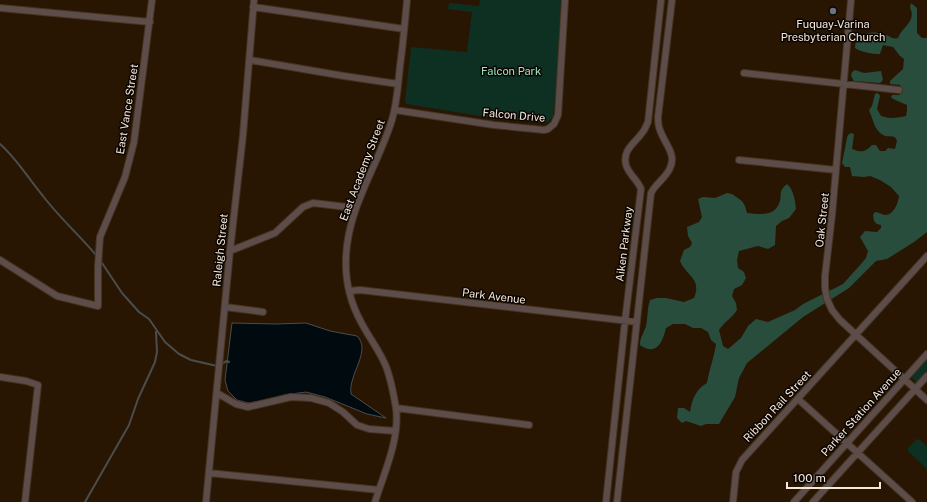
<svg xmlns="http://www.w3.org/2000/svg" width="927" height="502" font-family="'Public Sans',sans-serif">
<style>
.green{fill:#0d3023}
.forest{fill:#284d3d}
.water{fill:#000a0f;stroke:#4a4d4c}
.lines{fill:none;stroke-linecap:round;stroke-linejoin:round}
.stream{stroke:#4a4d4c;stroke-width:2}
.minor-casing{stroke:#463320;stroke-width:8}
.minor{stroke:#5c4d4a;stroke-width:6}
.worship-dot{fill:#6b7280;stroke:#0b0501;stroke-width:1.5}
.labels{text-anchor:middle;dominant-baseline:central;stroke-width:3;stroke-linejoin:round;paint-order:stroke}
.poi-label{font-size:11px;fill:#f5e8db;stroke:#0b0501}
.park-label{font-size:11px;fill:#a1e4c6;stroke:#0b0501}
.street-label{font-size:11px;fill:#f5e8db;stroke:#0b0501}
</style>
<rect width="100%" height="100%" fill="#291602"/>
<path class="green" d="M480 0H561L557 80 553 117 546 123 480 116 406 104 405 101 411 47 467 52 472 12 448 9 449 3 479 6Z
M927 359V373L920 381 916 382 912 378V376Z
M917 439 920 440 927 446V469L908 451V448Z"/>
<path class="forest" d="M911 3 917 8V33L922 38H927V232L914 242 887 259 876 261 849 288 803 317 747 363 739 378 735 397 719 424H706L701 426 686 421 682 423 677 418 678 408H684L690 412C692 399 696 389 707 383 709 370 714 358 716 344L711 340 708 332 701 328H693L685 324H673L666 328C662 344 656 356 640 345 640 337 644 333 646 326 648 317 647 309 650 300L657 298H666L684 302 694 298C702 278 687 277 680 261L684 250 690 247 692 243 688 236 687 227 699 222 702 217 698 199 703 197 715 198 727 193 732 194 742 201 745 206 747 213C758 214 773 217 779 204 783 195 777 192 787 184 794 190 795 201 796 209L789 218 782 221 776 226 775 245 768 249 758 246 739 251 737 260 738 268 744 272 746 278 742 285 734 289 732 296 736 303 737 310C732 318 724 322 719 330L723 346 728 349 741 338 748 326 756 319 768 322 795 310 803 304 843 284 861 264 866 258 868 251 860 237 865 231 877 232 881 228V225L877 224 874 221 873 215 875 212C878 212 881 214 884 215 893 216 898 204 899 196L891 187 880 180 870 176 864 177 852 176 850 167H845L842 163 847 138 848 135 851 133 854 134 852 149C862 153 865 152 872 145H876L880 151H885L888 148 895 149 897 141 895 137C891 136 886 137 883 135 874 130 873 119 869 110L872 106 875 94 878 93 880 96 877 109 881 116C889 119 898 118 906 116L907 110V105L893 99 891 97 892 95H899L901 93V88L900 85 890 84V81L903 69 904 59 900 56 893 47 883 45 880 54C871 54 862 52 855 48 855 33 871 30 883 34 889 35 892 40 898 38 902 27 917 21 910 8Z
M855 70 864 73 881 71 883 80 880 83 854 81 851 76 852 72Z"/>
<path class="water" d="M232 323 276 324 306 323 330 331 357 336C372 351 348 374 351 394L386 418 367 414 325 397 306 392 284 395 267 400 248 403 237 400 228 391 225 380Z"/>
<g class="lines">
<path class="stream" d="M0 144C17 159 28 178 43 196 59 217 79 235 96 255
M100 260 122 293 139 312 149 319 165 342 179 354 191 360 217 366
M221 364 227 361 229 362
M85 502 129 425 138 399 155 362 157 352 156 332"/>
<defs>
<path id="minor" d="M851 0 832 215 825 276V288L827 299 832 310 840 320 927 400
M253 7 404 29
M0 8 150 22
M250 60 344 76 398 84
M744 73 899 90
M395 110 494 125 544 130 548 129 554 124 558 115 565 0
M739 160 836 170
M230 251 275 233 303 207 313 203 355 208
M0 260 57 296 98 306V266L100 237 125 177 134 142 152 0
M349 291 360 290 637 322
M225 307 263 312
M0 377 26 381 38 385 25 502
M217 393 236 404 248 407 291 397 311 398 329 403 343 412 357 425 369 429 395 431
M798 399 912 502
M396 408 529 425
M209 473 379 490
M206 502 230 251 243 135 254 0
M375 502C384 473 400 439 396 408 394 396 391 381 387 369 381 352 369 338 361 322 350 302 345 279 346 257 348 208 376 169 391 123 397 105 398 85 400 66 403 44 405 22 407 0
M606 502 625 321 641 189C638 180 629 175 626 165 622 150 635 143 642 133 645 130 646 126 648 122L661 0
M617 502 651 193C656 183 666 178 670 168 677 154 664 143 660 130 658 126 658 121 658 117L672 0
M733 502 736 472 742 460 927 256
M794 502 927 354
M813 502 927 376"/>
</defs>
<use href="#minor" class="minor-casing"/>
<use href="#minor" class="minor"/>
</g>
<circle class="worship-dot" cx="833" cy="11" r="4"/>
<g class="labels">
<g class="poi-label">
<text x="833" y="24">Fuquay-Varina<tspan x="833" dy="13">Presbyterian Church</tspan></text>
</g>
<g class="park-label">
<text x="511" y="71">Falcon Park</text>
</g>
<g class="street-label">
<text transform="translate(127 109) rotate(-81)">East Vance Street</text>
<text transform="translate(514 115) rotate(5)">Falcon Drive</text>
<text transform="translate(362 170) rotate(-69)">East Academy Street</text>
<text transform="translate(822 220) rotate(-84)">Oak Street</text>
<text transform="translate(624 244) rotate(-83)">Aiken Parkway</text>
<text transform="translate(220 250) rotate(-84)">Raleigh Street</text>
<text transform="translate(494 296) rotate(7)">Park Avenue</text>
<text transform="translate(777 406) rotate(-47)">Ribbon Rail Street</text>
<text transform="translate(861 412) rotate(-48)">Parker Station Avenue</text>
</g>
</g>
<path d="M787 482v6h93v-6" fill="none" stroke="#f5e8db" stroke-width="2"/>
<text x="793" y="482" font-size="12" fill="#f5e8db" stroke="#0b0501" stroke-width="3" paint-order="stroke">100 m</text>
</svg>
